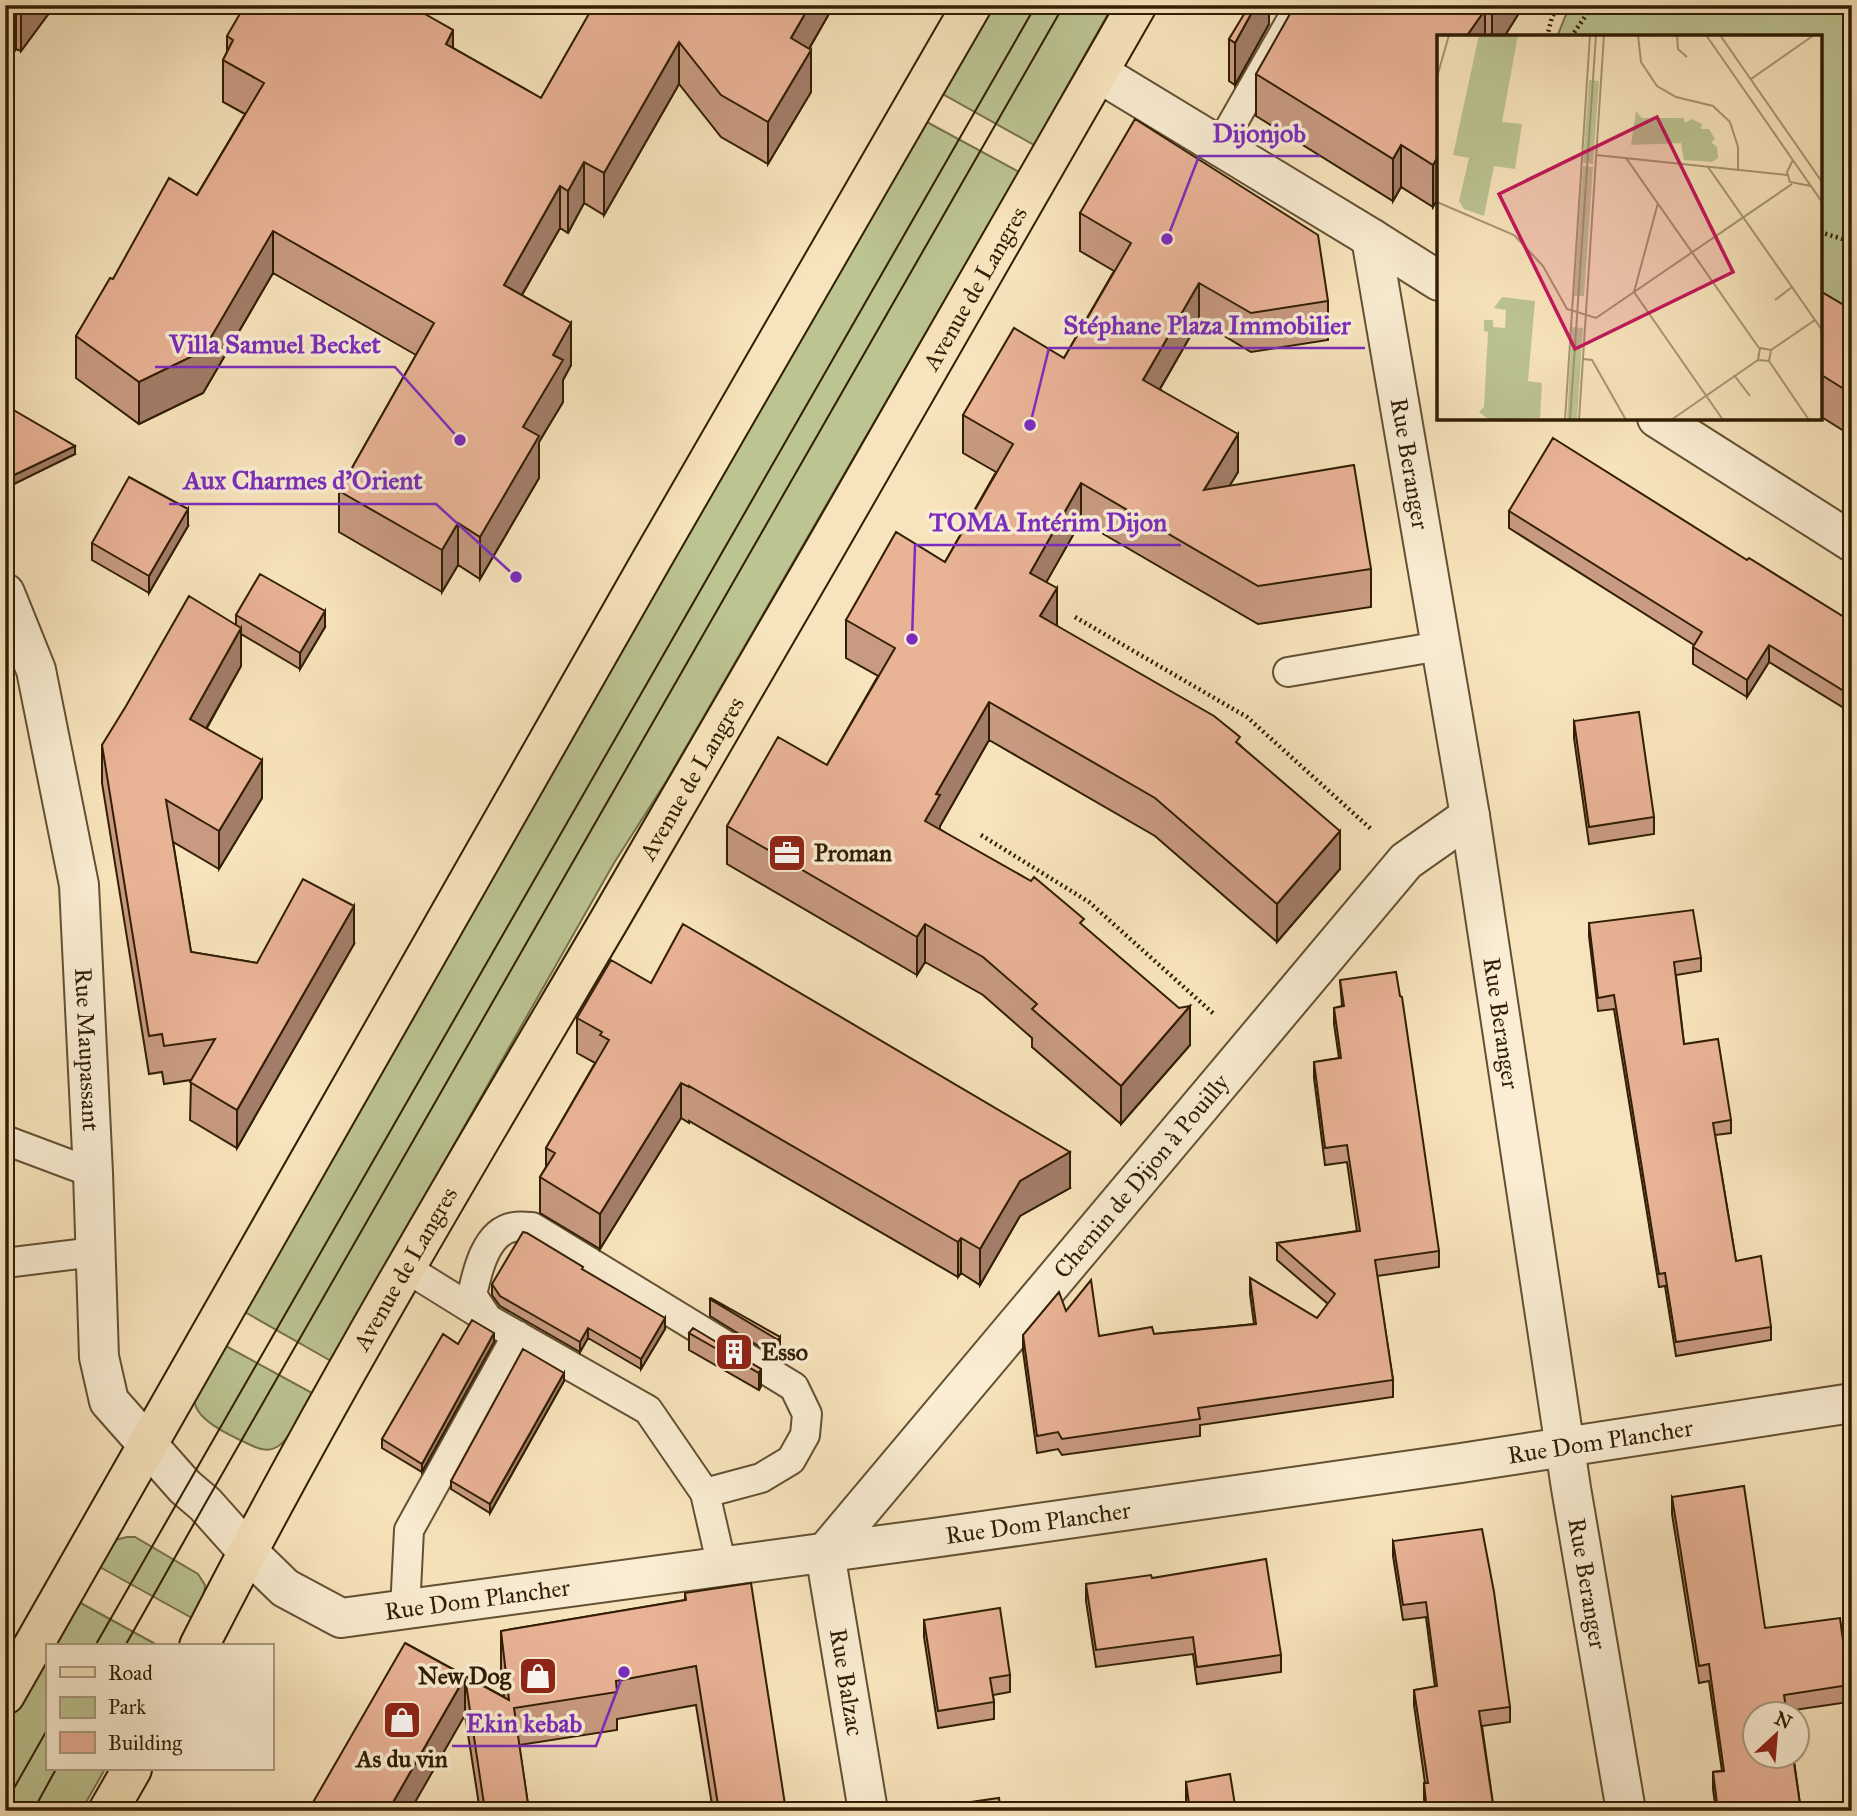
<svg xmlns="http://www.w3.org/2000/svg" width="1857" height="1816" font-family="'IM FELL Great Primer',serif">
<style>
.green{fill:#bcc492;stroke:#76714b;stroke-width:2}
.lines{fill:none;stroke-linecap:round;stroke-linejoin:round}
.service-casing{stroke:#635032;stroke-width:32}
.minor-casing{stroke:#635032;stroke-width:42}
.primary-casing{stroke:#311e04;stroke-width:42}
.path{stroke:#311e04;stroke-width:4.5;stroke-dasharray:2 3.5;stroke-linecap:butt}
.service{stroke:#faedd3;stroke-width:28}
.minor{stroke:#faedd3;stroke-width:38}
.primary{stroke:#f8e4bc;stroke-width:38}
.tram{stroke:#311e04;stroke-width:2}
.wall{fill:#c89a81;stroke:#311e04;stroke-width:2}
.shaded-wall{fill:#a37d69;stroke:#311e04;stroke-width:2}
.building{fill:#e9b396;stroke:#311e04;stroke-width:2}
.labels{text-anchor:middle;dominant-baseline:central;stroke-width:7;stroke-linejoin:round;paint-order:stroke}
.street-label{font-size:24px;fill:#311e04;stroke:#faedd3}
.poi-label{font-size:24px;font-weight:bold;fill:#311e04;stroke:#faedd3;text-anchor:start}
.inset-road{fill:none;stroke:#a89572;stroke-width:2}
.view{fill:#c2185b;fill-opacity:0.15;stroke:#c2185b;stroke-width:3.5}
.inset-edge{fill:none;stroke:#311e04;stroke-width:3.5}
.leader{fill:none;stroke:#7b2cbf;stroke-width:2.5}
.callout-dot{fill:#7b2cbf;stroke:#faedd3;stroke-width:2.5}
.callout-label{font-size:26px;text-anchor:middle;font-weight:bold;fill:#7b2cbf;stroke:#faedd3;stroke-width:7;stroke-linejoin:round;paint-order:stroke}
</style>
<rect width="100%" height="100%" fill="#f8e4bc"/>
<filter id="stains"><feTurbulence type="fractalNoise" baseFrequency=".00286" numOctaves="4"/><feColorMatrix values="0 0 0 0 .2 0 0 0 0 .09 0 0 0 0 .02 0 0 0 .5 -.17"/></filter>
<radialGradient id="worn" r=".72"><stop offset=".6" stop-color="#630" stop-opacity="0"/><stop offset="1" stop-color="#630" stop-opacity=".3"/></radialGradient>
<path class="green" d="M991 5H1113L1034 145 941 93Z
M1572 5H1852V313L1820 300V37H1557L1565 17Z
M925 121 1019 172 667 780 614 863 331 1361 243 1311Z
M224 1345 312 1393C304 1407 291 1439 277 1447 270 1451 262 1450 255 1447 238 1439 191 1420 195 1398 197 1387 218 1356 224 1345Z
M127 1537H135L198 1574 205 1585 204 1597 192 1618 98 1566 115 1540Z
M77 1601 159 1646H51Z
M47 1653V1769H105L81 1811H5V1727Z"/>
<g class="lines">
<defs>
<path id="service" d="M1219 147 1300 5
M1288 672 1440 646
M5 1140 93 1173
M5 1263 95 1252
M406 1268 488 1319 648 1410 705 1493 722 1567
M488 1319 472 1295C477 1272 486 1231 514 1227 520 1226 526 1227 532 1227L794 1387 807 1414 805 1435 791 1460 761 1478 705 1493
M405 1610 409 1530 517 1335"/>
<g id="minor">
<path d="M1099 73 1371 238 1439 281"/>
<path id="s1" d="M1371 238 1470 816 1571 1488 1626 1811"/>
<path d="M1657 418 1852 542"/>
<path id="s2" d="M5 593 36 670 79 885 93 1173 99 1357 109 1401 185 1487 205 1504 247 1551 285 1588 341 1618 933 1538 1461 1463 1852 1403"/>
<path id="s3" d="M825 1553 1406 861 1470 816"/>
<path id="s4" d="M825 1553 868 1811"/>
</g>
<g id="primary">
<path id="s5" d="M199 1646C325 1398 469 1159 610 919 787 615 963 311 1137 5"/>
<path d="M5 1695 652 559 972 5"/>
<path d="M108 1811 132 1769"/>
</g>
</defs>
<use href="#service" class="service-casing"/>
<use href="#minor" class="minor-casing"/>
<use href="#primary" class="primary-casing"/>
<path class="path" d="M1850 5 1852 6
M1547 37 1552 17 1559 5
M1571 37 1593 5
M1820 232 1852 242
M1075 617 1247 717 1372 830
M981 835 1089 902 1215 1015"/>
<use href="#service" class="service"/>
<use href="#minor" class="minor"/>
<use href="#primary" class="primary"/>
<path class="tram" d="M95 1646 1036 5
M125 1646 205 1504 1064 5
M5 1804 47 1730
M33 1811 56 1769"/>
</g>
<path class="wall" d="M5 5H55L21 51 16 49 5 65Z
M584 5H834L809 49 811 92 768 164 721 137 679 84 604 215 584 203 568 233 560 228 522 295 571 365 563 380V402L539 442V478L480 579 458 565 442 592 339 532V491L416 355 273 273 203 393 139 424 76 378V336L113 279 197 195 245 114 223 102V60L227 52V36L453 48 541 98 591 11 584 7Z
M1269 5V24L1235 85 1229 81V39Z
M1343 5H1524L1504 37H1439L1433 207 1401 187 1393 201 1256 116V74L1341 8Z
M1080 213 1328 301V340L1251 352 1199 321 1160 389 1238 472 1229 486 1371 569V607L1258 624 1081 521 1046 582 1057 626 1240 745 1340 869 1277 942 1155 836 989 740 940 826V829L1084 927 1190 1045 1121 1124 1032 1047V1038L983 995 925 962 917 975 727 864V826L827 765 878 676 846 658V620L945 562 996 472 963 453V415L1064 358 1114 271 1080 251Z
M1820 291 1852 310V436L1820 416Z
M5 405 75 454 10 486 5 475Z
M1509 511 1747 560 1852 622V713L1769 662 1747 697 1693 664V647L1694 645 1509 528Z
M188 526 149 593 92 560V543Z
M236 615 325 627 300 669 241 634V666L207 728 262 798 219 869 173 842 191 952 257 963 354 944 237 1148 190 1120 191 1080 164 1084 162 1072 149 1074 102 783V745L236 625Z
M1574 721 1654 817V834L1589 844 1574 738Z
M1589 923 1701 958V971L1676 975 1684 1044 1731 1120V1133L1715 1135 1736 1261 1771 1327V1340L1676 1356 1665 1286 1659 1287 1614 1009 1598 1011 1589 936Z
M1340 980 1439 1251V1267L1377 1276 1393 1380V1397L1200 1425V1436L1062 1455 1058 1449 1037 1453 1023 1351V1335L1066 1311 1099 1336 1154 1334 1254 1324 1250 1294V1278L1317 1318 1328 1304 1277 1260V1243L1357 1231 1347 1162 1325 1165 1314 1078V1062L1339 1058 1334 1024V1008L1342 1006Z
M651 983 1070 1188 1020 1216 980 1285 961 1273 958 1277 689 1121V1123L681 1118 600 1249 540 1213V1177L546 1167V1148L595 1063 577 1053V1018Z
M583 1270 665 1329 641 1369 588 1338 580 1352 500 1306 492 1295V1284Z
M710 1299 780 1337V1354L778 1358 710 1316Z
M689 1333 761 1369V1386L759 1390 689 1350Z
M494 1342 422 1472 382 1448V1439L458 1344Z
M564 1381 490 1513 451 1489V1481Z
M1672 1497 1765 1628 1849 1685V1702L1787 1711 1801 1811H1716L1713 1789V1772L1722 1771 1709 1681 1699 1683 1672 1514Z
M1393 1541 1510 1707V1722L1482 1726 1494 1811H1425L1424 1798V1783H1425L1414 1705V1690L1435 1687 1426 1617 1403 1620 1393 1556Z
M1152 1578 1281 1655V1672L1197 1684 1193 1654 1096 1667 1086 1601V1584Z
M685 1593 786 1811H713L696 1705 617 1719V1730L519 1745 529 1811H480L465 1715 405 1643 504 1697 501 1669V1631L685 1600Z
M924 1620 1010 1675V1692L993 1695 994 1702V1719L938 1728 924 1637Z
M1186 1782 1236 1811H1187L1186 1802Z"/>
<path class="shaded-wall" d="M24 5H55L21 51V9Z
M810 5H834L791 80V38Z
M1256 5H1269V24L1235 85V43Z
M1497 5H1524L1504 37H1492V15Z
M16 7V49L5 65V22Z
M1485 10V37H1466Z
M453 30V72L446 44Z
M679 42V84L604 215V173Z
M811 50V92L768 164V122Z
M1401 145V187L1393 201V159Z
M1439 155V197L1433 207V165Z
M584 162V203L568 233V191Z
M560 186V228L504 326V285Z
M273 231V273L203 393 139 424V382Z
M1199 283V321L1143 418V380Z
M571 323V365L563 380V402L539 442V478L480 579V537L523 427 553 355Z
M1238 434V472L1204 528V490Z
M75 446V454L10 486V477Z
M1081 483V521L1030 611V573Z
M188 509V526L149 593V576Z
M458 523V565L442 592V550Z
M1057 588V626L1040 616Z
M325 611V627L300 669V653Z
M241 628V666L190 757V719Z
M1769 645V662L1747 697V680Z
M989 702V740L940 826V834L925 821 936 794Z
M262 760V798L219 869V831Z
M1340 831V869L1277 942V904Z
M354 906V944L237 1148V1110Z
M925 924V962L917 975V937Z
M1190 1006V1045L1121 1124V1086Z
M681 1083V1118L600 1249V1214Z
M1070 1152V1188L1020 1216 980 1285V1249L1020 1181Z
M961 1238V1273L958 1277V1242Z
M665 1318V1329L641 1369V1359Z
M588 1328V1338L580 1352V1342Z
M494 1333V1342L422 1472V1464Z
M780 1337V1354L778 1358V1340Z
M761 1369V1386L759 1390V1373Z
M564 1373V1381L490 1513V1504Z
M465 1677V1715L410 1811H388Z"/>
<path class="building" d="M5 5H24L21 9 16 7 5 22Z
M245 5H409L453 30 446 44 541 98 594 5H810L791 38 811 50 768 122 721 95 679 42 604 173 584 162 568 191 560 186 504 285 571 323 553 355 563 360 523 427 539 436 480 537 458 523 442 550 339 491 434 323 273 231 203 351 139 382 76 336 110 278 113 279 169 178 197 195 264 83 223 60 233 40 227 36Z
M1254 5H1256L1235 43 1229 39 1249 6 1253 8Z
M1295 5H1337L1341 8 1343 5H1497L1492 15 1485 10 1466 37H1439V155L1433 165 1401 145 1393 159 1256 74Z
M1135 119 1318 235 1328 301 1251 313 1199 283 1143 380 1238 434 1204 490 1354 465 1371 569 1258 586 1081 483 1030 573 1057 588 1040 616 1214 716 1240 737 1236 742 1340 831 1277 904 1155 798 989 702 936 794 940 795 925 821 1031 881 1034 877 1084 919 1080 923 1179 1008 1190 1006 1121 1086 1032 1009 1037 1004 983 957 925 924 917 937 727 826 778 737 827 765 895 648 846 620 896 532 945 562 1013 444 963 415 1014 328 1064 358 1131 243 1080 213Z
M1820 291 1852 310V394L1820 374Z
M5 405 75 446 10 477 5 466Z
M1553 438 1747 560 1749 558 1852 622V696L1769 645 1747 680 1693 647 1702 632 1509 511Z
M129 477 188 509 149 576 92 543Z
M260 574 325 611 300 653 236 615Z
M189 596 241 628 190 719 262 760 219 831 166 800 191 952 257 963 303 879 354 906 237 1110 190 1082 215 1039 164 1046 162 1034 149 1036 102 745 126 706Z
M1639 712 1654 817 1589 827 1574 721Z
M1693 910 1701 958 1674 962 1684 1044 1718 1039 1731 1120 1713 1123 1736 1261 1761 1256 1771 1327 1676 1342 1665 1273 1659 1274 1614 995 1598 998 1589 923Z
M683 924 1070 1152 1020 1181 980 1249 961 1238 958 1242 689 1086V1087L681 1083 600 1214 540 1177 555 1153 546 1148 609 1040 600 1035 602 1032 577 1018 611 960 651 983Z
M1396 972 1400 996 1402 997 1439 1251 1375 1260 1393 1380 1198 1408 1200 1419 1062 1439 1058 1432 1037 1436 1023 1335 1059 1292 1066 1311 1091 1280 1099 1336 1152 1327 1154 1334 1256 1324 1250 1278 1317 1318 1335 1294 1277 1243 1360 1231 1347 1145 1325 1148 1314 1062 1341 1058 1334 1008 1344 1006 1340 980Z
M523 1232 527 1233 583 1267 582 1269 665 1318 641 1359 588 1328 580 1342 500 1296 492 1284Z
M711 1298 780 1337 778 1340 710 1299Z
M472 1320 494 1333 422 1464 382 1439 443 1334 458 1344Z
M693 1328 761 1369 759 1373 689 1333Z
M523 1349 564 1373 490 1504 451 1481Z
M1744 1486 1765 1628 1840 1618 1849 1685 1784 1695 1787 1714H1755V1756H1793L1801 1811H1718L1713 1772 1724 1771 1709 1664 1699 1666 1672 1497Z
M1482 1529 1494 1592 1510 1707 1479 1711 1494 1811H1427L1424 1783H1428L1414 1690 1437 1686 1426 1602 1403 1605 1393 1541Z
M1266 1559 1281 1655 1197 1667 1193 1637 1096 1650 1086 1584 1151 1575 1152 1578Z
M751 1583 786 1811H719L696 1666 616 1681 617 1692 514 1708 529 1811H485L465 1677 388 1811H308L405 1643 509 1700 501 1631 686 1600 685 1593Z
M1000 1608 1010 1675 990 1678 994 1702 938 1711 924 1620Z
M1230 1774 1236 1811H1190L1186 1782Z
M999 1798 1001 1811H949V1805Z"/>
<defs>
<symbol id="office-square" viewBox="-11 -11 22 22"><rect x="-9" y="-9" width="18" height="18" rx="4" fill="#8f2418" stroke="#faedd3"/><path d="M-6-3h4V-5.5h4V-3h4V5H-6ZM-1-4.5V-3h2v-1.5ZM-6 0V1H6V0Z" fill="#fff"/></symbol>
<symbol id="building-square" viewBox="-11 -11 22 22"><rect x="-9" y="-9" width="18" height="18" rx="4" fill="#8f2418" stroke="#faedd3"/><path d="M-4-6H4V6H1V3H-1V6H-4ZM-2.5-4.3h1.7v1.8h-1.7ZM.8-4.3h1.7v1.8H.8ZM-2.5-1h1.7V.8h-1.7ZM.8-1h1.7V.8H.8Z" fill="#fff"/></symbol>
<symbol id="shop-square" viewBox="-11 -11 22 22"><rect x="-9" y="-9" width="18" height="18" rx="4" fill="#8f2418" stroke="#faedd3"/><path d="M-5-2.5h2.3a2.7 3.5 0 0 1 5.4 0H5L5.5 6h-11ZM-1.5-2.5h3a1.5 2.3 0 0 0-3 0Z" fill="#fff"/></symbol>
</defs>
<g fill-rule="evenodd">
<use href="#office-square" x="765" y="831" width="44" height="44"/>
<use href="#building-square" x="712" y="1330" width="44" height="44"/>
<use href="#shop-square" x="516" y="1654" width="44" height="44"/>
<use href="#shop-square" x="380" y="1698" width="44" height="44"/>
</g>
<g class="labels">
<g class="street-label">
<text stroke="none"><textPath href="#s5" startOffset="1564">Avenue de Langres</textPath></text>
<text stroke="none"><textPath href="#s1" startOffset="229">Rue Beranger</textPath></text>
<text stroke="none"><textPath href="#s5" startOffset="998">Avenue de Langres</textPath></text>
<text stroke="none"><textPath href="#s1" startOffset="796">Rue Beranger</textPath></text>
<text stroke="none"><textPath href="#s2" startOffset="467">Rue Maupassant</textPath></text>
<text stroke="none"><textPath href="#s3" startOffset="492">Chemin de Dijon à Pouilly</textPath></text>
<text stroke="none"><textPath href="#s5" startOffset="430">Avenue de Langres</textPath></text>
<text stroke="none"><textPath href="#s2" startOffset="2412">Rue Dom Plancher</textPath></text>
<text stroke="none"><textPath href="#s2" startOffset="1844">Rue Dom Plancher</textPath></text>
<text stroke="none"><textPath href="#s1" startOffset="1363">Rue Beranger</textPath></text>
<text stroke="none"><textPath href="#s2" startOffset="1278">Rue Dom Plancher</textPath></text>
<text stroke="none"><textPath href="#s4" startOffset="131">Rue Balzac</textPath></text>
</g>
<g class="poi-label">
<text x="814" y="853">Proman</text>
<text x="761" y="1352">Esso</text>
<text x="511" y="1676" text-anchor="end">New Dog</text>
<text x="402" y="1759" text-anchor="middle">As du vin</text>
</g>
</g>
<g transform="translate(1437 35)">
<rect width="385" height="385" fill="#f8e4bc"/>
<path d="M42 0H81L65 87 85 89 78 134 57 131 47 181 27 174 22 166 32 123 16 120ZM152 45 162 46 156 129 146 128ZM199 76 205 83H247L248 88 255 84 265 89 264 94H272L278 104 274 107 280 112 281 123 275 127 247 125 244 108 194 110ZM146 131 156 132 147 261H137ZM65 262 98 266 91 346 105 348 103 383 53 385 42 377 47 372 51 297 47 296V285H56V292L68 293 69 275 57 273ZM135 292 146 293 140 385H130Z" fill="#bcc492"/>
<path class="inset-road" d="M201 0 204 27 220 51 239 62 276 71 293 87 301 112V134M240 0 241 14 250 22M269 0 385 167M283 0 385 147M0 42 12 0M314 44 377 0M159 120 350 140M189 123 322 313M356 125 350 137 353 147 374 151M271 132 385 295M0 167 77 200 106 231 130 274 159 283 355 149M197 257 286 385M197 257 221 168M338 265 355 252M334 315 378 285M146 324 155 325 189 385M332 326 372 385M297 340 313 361M128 385 153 0M133 385 159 0M142 385 167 0M234 385 321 325 332 326 334 315 323 313 321 325"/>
<path class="view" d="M220 82 296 237 138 314 62 159Z"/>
<rect width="385" height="385" class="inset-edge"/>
</g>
<path class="leader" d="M1167 239L1199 156H1320M1030 425L1049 348H1365M460 440L395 367H155M516 577L436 504H169M912 639L915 545H1181M624 1672L596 1746H452"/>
<g class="callout-dot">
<circle cx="1167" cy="239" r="7"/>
<circle cx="1030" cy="425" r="7"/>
<circle cx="460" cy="440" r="7"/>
<circle cx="516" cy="577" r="7"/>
<circle cx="912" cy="639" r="7"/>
<circle cx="624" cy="1672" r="7"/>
</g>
<g class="callout-label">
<text x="1259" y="142">Dijonjob</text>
<text x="1207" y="334">Stéphane Plaza Immobilier</text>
<text x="275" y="353">Villa Samuel Becket</text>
<text x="303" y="489">Aux Charmes d'Orient</text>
<text x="1048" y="531">TOMA Intérim Dijon</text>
<text x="524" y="1732">Ekin kebab</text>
</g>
<rect width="1857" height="1816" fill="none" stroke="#f8e4bc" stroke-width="28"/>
<rect x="7" y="7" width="1843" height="1802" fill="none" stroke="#311e04" stroke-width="3.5"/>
<rect x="14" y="14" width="1829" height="1788" fill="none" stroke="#311e04" stroke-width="2"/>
<rect x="46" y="1644" width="228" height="126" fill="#faedd3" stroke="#aa9a80" stroke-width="2"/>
<rect x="60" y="1667" width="35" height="10" fill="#f8e4bc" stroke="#aa9a80" stroke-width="2"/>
<text x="108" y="1680" font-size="21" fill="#311e04">Road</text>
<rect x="60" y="1697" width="35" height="21" fill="#bcc492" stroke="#aa9a80" stroke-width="2"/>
<text x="108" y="1714" font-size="21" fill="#311e04">Park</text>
<rect x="60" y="1732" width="35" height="21" fill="#e9b396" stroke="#aa9a80" stroke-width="2"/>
<text x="108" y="1750" font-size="21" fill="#311e04">Building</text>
<g transform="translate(1776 1735) rotate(26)"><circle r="33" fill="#faedd3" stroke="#aa9a80" stroke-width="2"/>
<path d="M0-5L12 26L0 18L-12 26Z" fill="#8f2418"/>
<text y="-10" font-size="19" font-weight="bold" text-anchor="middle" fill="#311e04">N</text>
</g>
<rect width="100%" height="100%" filter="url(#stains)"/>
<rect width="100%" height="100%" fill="url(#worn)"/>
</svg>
